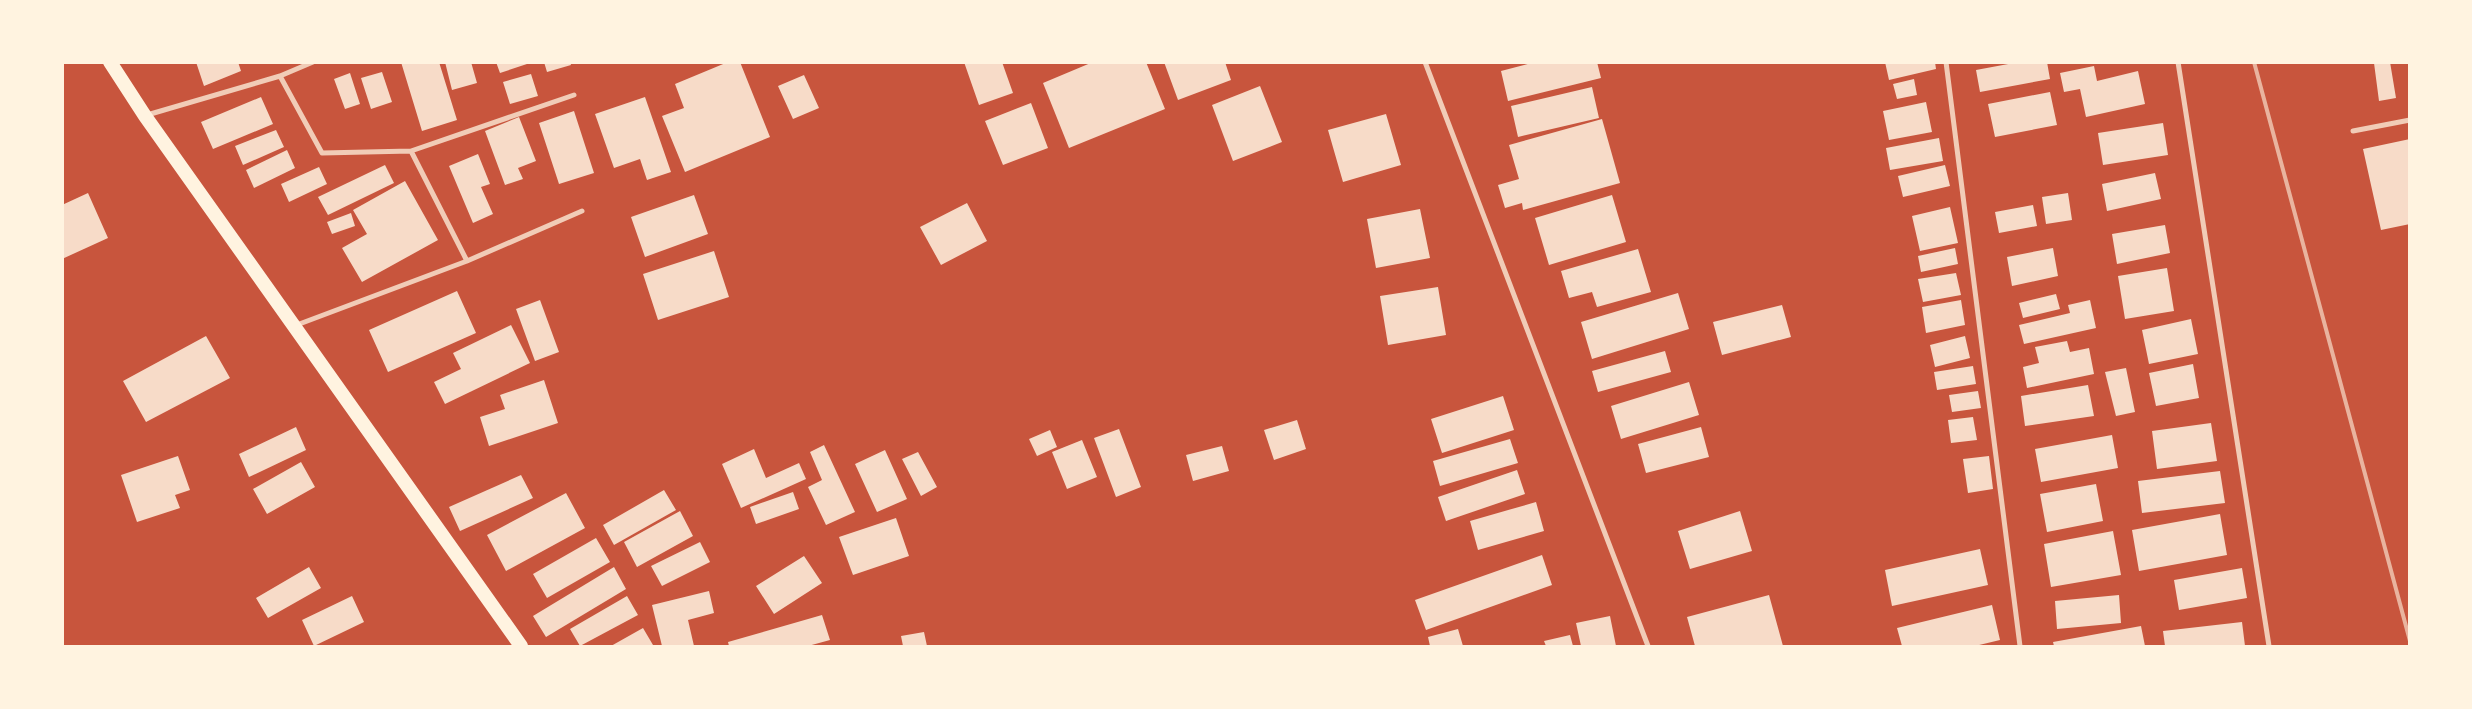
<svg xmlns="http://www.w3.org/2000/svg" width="2472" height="709" font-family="'DejaVu Sans',sans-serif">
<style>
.building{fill:#f7dbc8}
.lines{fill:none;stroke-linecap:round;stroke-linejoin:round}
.minor{stroke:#f1ccb7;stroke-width:5}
.trunk{stroke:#fff3e0;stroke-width:14}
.rail{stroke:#e9b49f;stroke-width:4}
</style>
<rect width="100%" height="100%" fill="#c8553d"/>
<path class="building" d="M196 62H238L241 71 204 86Z
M401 62H439L457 120 422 131Z
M445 62H471L477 83 452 90Z
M496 62H530V63L500 73Z
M544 62H570L571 65 547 72Z
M728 62H740L770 137 685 172 662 116 684 108 675 84Z
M964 62H1002L1013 93 979 105Z
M1093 62H1146L1165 109 1069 148 1043 83Z
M1164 62H1225L1231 80 1178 100Z
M1535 62H1597L1601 78 1508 101 1501 71Z
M1885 62H1935L1936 69 1889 80Z
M2019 62H2047L2050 79 1980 92 1976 70Z
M2390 62 2396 98 2379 101 2374 63Z
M2094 66 2097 81 2138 71 2145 104 2086 117 2080 89 2064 92 2060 73Z
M382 72 392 102 371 109 361 78Z
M350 73 360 104 345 109 334 79Z
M531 74 538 96 510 104 503 82Z
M804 75 819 108 793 119 778 86Z
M1914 79 1917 95 1897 99 1893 84Z
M1260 86 1282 142 1233 161 1212 105Z
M1592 87 1599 118 1518 137 1511 106Z
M2050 92 2057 125 1995 137 1988 104Z
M261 97 273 124 213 149 201 122Z
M645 97 671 172 647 180 640 159 614 168 595 114Z
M1926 102 1932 132 1889 140 1883 111Z
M1031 103 1048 148 1003 165 985 121Z
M574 111 594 173 559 184 539 123Z
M1386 114 1401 165 1343 182 1328 130Z
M519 117 536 161 518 168 523 179 505 185 485 131Z
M1602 119 1620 183 1523 210 1522 203 1505 208 1498 185 1519 179 1509 145Z
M2163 123 2168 155 2103 165 2098 133Z
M276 130 284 147 243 165 235 146Z
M1939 138 1943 161 1890 170 1886 148Z
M2410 139V224L2381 230 2363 149Z
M287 150 295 168 254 188 246 170Z
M478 154 490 184 481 187 493 214 473 223 449 166Z
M385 165 394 183 328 215 318 197Z
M1945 165 1950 186 1903 197 1898 176Z
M319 167 327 184 289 202 281 184Z
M2155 173 2161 199 2107 211 2102 184Z
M405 181 438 240 362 282 342 248 367 234 353 210Z
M88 193 108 238 62 259V205Z
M2068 193 2072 220 2046 224 2042 197Z
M694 195 708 234 645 257 631 217Z
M1612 195 1626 242 1549 265 1535 218Z
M967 203 987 241 941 265 920 227Z
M2033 205 2037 226 1999 233 1995 212Z
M1950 207 1958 243 1920 251 1912 216Z
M1420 209 1430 258 1376 268 1367 219Z
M351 213 355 226 332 234 327 222Z
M2165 225 2170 253 2117 264 2112 234Z
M1955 248 1958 264 1921 272 1918 256Z
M2053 248 2058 276 2012 286 2007 257Z
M1638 249 1651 292 1597 307 1592 292 1569 298 1561 271Z
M714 251 729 297 658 320 643 274Z
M2167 268 2174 311 2125 319 2118 276Z
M1956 273 1961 295 1923 302 1918 279Z
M1438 287 1446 335 1388 345 1380 296Z
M457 291 476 333 388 372 369 330Z
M1678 293 1689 329 1592 359 1581 322Z
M2056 294 2060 309 2023 318 2019 303Z
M540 300 559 352 535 361 516 309Z
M1961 300 1965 325 1926 333 1922 307Z
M2090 300 2096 328 2024 344 2019 325 2070 313 2068 305Z
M1782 305 1791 337 1722 355 1713 322Z
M2191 319 2198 354 2149 364 2142 330Z
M511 325 530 363 445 404 434 382 461 369 453 353Z
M206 336 230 378 146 422 123 381Z
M1965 336 1970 358 1935 367 1930 345Z
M2067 341 2070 352 2089 348 2094 374 2027 388 2023 367 2039 363 2035 347Z
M1665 351 1671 372 1598 392 1592 371Z
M2193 364 2199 398 2156 406 2149 373Z
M1973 366 1976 384 1937 390 1934 372Z
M2126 368 2135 412 2116 416 2105 372Z
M544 380 558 423 489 446 480 417 505 409 500 395Z
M1689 382 1699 415 1621 439 1611 406Z
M2088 385 2094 416 2025 426 2021 396Z
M1978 391 1981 408 1952 412 1949 395Z
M1503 396 1514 430 1442 453 1431 419Z
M1973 417 1977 440 1951 443 1948 420Z
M1297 420 1306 449 1274 460 1264 430Z
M2211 423 2217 461 2157 469 2152 431Z
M296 427 306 450 249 477 239 454Z
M1701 427 1709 457 1646 473 1638 444Z
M1119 429 1141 487 1116 497 1094 438Z
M1050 430 1057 447 1037 456 1029 439Z
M2112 435 2118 468 2041 482 2035 449Z
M1510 439 1518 463 1440 486 1433 461Z
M1082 440 1097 477 1067 489 1052 452Z
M824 445 855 512 826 525 808 487 822 480 810 452Z
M1222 446 1229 471 1193 481 1186 455Z
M754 449 766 478 799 463 806 479 741 508 722 464Z
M885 450 907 499 877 512 855 464Z
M918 452 937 487 921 496 902 459Z
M178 456 190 490 175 495 180 508 137 522 121 475Z
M1989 456 1993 489 1968 493 1963 459Z
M301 462 315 487 267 514 253 489Z
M1517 470 1525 494 1446 521 1438 497Z
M2220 471 2225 503 2142 513 2138 481Z
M521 475 533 498 460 531 449 507Z
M2096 484 2103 521 2047 532 2040 494Z
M664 490 676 510 614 545 603 525Z
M793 492 799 509 756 524 750 507Z
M566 493 585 528 506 571 487 535Z
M1536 502 1544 531 1478 550 1470 521Z
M680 511 693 536 637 567 624 542Z
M1740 511 1752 551 1690 569 1678 531Z
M2220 514 2227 555 2139 571 2132 530Z
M896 518 909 556 853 575 839 537Z
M2113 531 2121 575 2051 587 2044 544Z
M596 538 610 562 547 598 533 574Z
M700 542 710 562 662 586 651 566Z
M1980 549 1988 585 1892 606 1885 570Z
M1542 555 1552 585 1426 630 1415 600Z
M804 556 822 583 774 614 756 586Z
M309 567 321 588 268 618 256 598Z
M614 567 626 589 546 637 533 616Z
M2242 568 2247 598 2179 610 2174 580Z
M709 591 714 613 688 620 694 646H662L652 605Z
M1769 595 1783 646H1695L1687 617Z
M2119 595 2121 623 2057 629 2055 601Z
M352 596 364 622 314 646 302 620Z
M627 596 638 615 580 646 570 629Z
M1992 605 2000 640 1975 646H1902L1897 628Z
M822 615 830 640 808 646H729L728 642Z
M1610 616 1616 646H1581L1576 623Z
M2242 622 2245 646H2165L2163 631Z
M2141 626 2145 646H2054L2053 642Z
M643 628 653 645 611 646Z
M1458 629 1463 646H1430L1428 637Z
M924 632 927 646H903L901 636Z
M1570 635 1573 646H1546L1544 641Z"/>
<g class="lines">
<path class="minor" d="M1425 62 1648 646
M1946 62 2020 646
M2178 62 2269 646
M280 76 322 153 411 151 574 95
M147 115 280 76 313 62
M2353 131 2410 120
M411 151 467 261
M294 326 467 261 582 211"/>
<path class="trunk" d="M110 62 145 116 521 646"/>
<path class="rail" d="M2254 62 2410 641"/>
</g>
<rect width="2472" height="709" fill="none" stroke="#fff3e0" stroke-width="128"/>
</svg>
